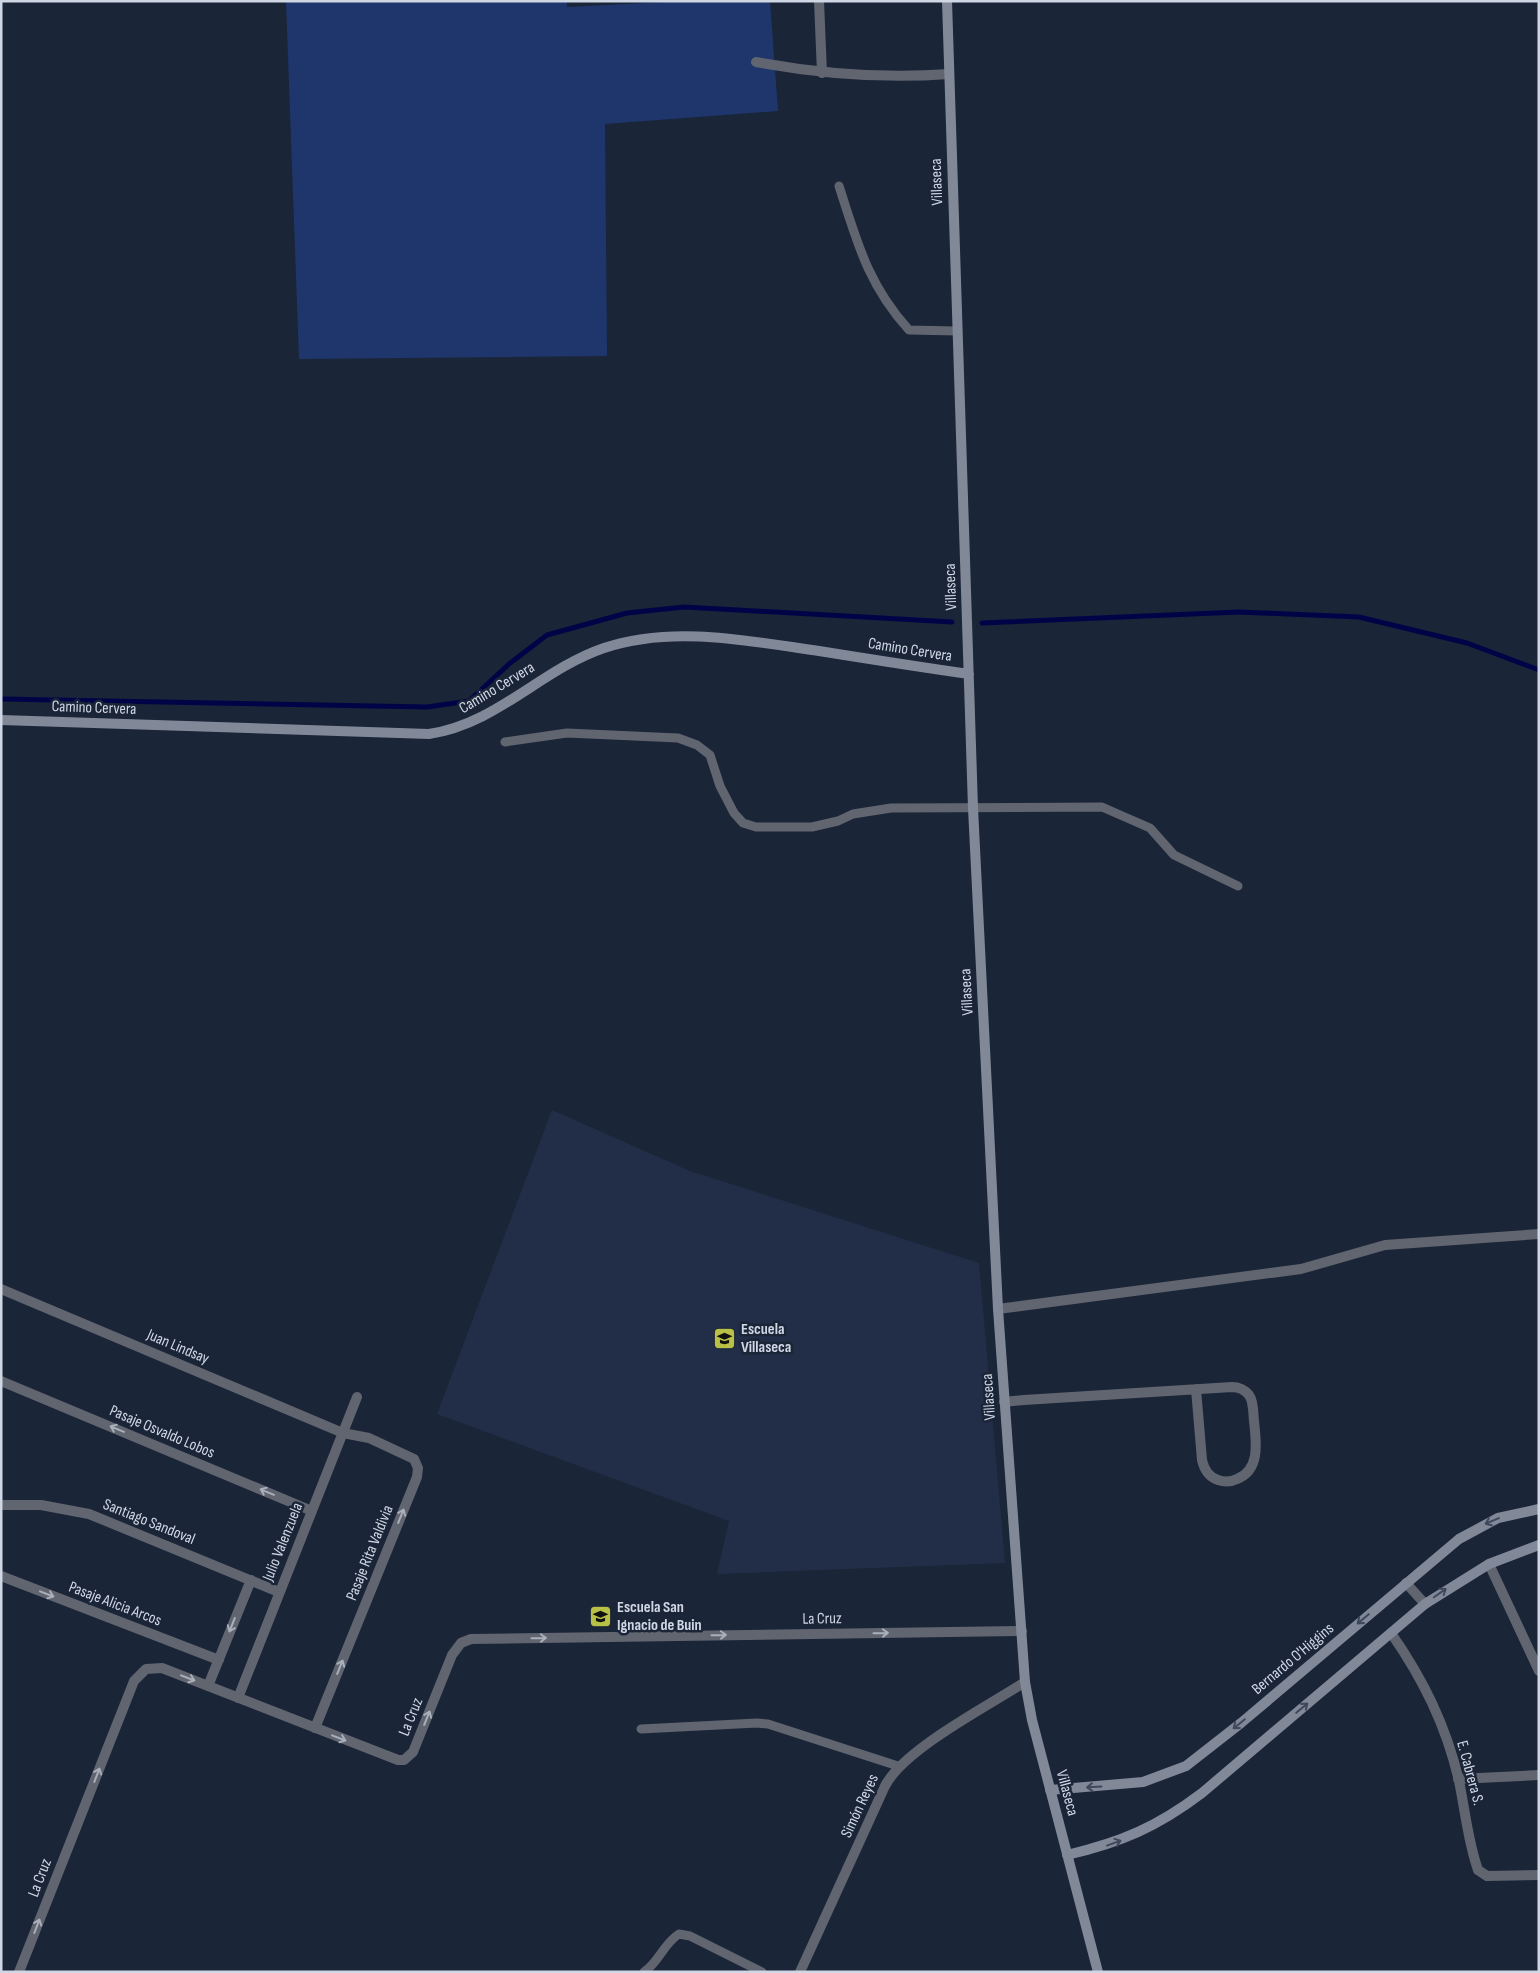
<svg xmlns="http://www.w3.org/2000/svg" width="1540" height="1973" font-family="'Sofia Sans Condensed',sans-serif">
<style>
.built{fill:#222e47}
.green{fill:#1e366c}
.lines{fill:none;stroke-linecap:round;stroke-linejoin:round}
.stream{stroke:#000447;stroke-width:5}
.lane{stroke:#60656f;stroke-width:9}
.street{stroke:#60656f;stroke-width:10}
.secondary{stroke:#818999;stroke-width:10}
.oneway{stroke:#a9afbb}
.oneway2{stroke:#3f485a}
.labels{text-anchor:middle;dominant-baseline:central;stroke-width:5;stroke-linejoin:round;paint-order:stroke}
.street-label{font-size:16px;fill:#d0d7e4;stroke:#1b2538}
.poi-label{font-size:16px;font-weight:bold;fill:#d0d7e4;stroke:#1b2538;text-anchor:start}
</style>
<rect width="100%" height="100%" fill="#1b2538"/>
<path class="built" d="M552 1110 690 1171 979 1263 1005 1563 717 1574 729 1521 437 1414Z"/>
<path class="green" d="M286 1H567V7L684 1H770L778 111 605 124 607 356 299 359Z"/>
<g class="lines">
<path class="stream" d="M982 623 1239 612 1359 617 1467 643 1539 670
M1 699 427 707 469 701 509 664 547 635 627 613 684 607 952 622"/>
<path class="lane" d="M839 186C857 242 868 285 909 330L957 331
M505 742 567 733 678 738 697 745 710 755 720 786 734 813 743 823 756 827H812L838 821 853 814 891 808 1102 807 1150 828 1174 855 1238 886
M641 1729 757 1723 768 1724 898 1766
M644 1972C659 1962 664 1943 679 1934L690 1936 762 1972"/>
<path class="street" d="M819 1 822 73
M756 62C821 74 883 79 949 74
M1 1289 343 1433 369 1438 414 1459 418 1468 417 1477 315 1728
M998 1309 1301 1269 1385 1245 1539 1234
M1 1381 312 1511
M1004 1402 1024 1400 1232 1387C1238 1387 1244 1389 1249 1395 1254 1402 1253 1413 1254 1421 1256 1441 1261 1470 1237 1479 1231 1482 1224 1482 1218 1480 1209 1477 1204 1469 1202 1460L1196 1389
M1 1505H41L89 1514 279 1592
M1489 1564 1539 1671
M1 1576 219 1660
M1406 1583 1425 1604
M1391 1633C1423 1679 1446 1725 1459 1781 1465 1810 1468 1842 1478 1870L1487 1876 1539 1875
M208 1686 251 1580
M238 1698 357 1397
M1458 1779 1539 1775
M19 1972 134 1681 146 1669 162 1668 398 1760H404L413 1752 452 1655 461 1643 471 1639 1022 1631
M800 1972 885 1786C904 1749 988 1706 1025 1682"/>
<path class="secondary" d="M947 1 973 808 998 1309 1025 1682 1032 1720 1098 1972
M1 720 429 734C497 724 540 670 604 648 673 625 749 641 819 651 869 659 919 667 969 674
M1050 1790 1143 1782 1186 1766 1241 1723 1459 1539 1498 1518 1539 1509
M1067 1855C1122 1842 1157 1827 1202 1793L1425 1604 1489 1564 1539 1545"/>
</g>
<defs><path id="oneway-shaft" d="M-6 0H5M1.5-3L5.5 0L1.5 3" fill="none" stroke-width="1.6" stroke-linecap="round" stroke-linejoin="round" transform="scale(1.25)"/></defs>
<g class="oneway">
<use href="#oneway-shaft" transform="translate(117 1429) rotate(-157)"/>
<use href="#oneway-shaft" transform="translate(267 1492) rotate(-157)"/>
<use href="#oneway-shaft" transform="translate(401 1516) rotate(-68)"/>
<use href="#oneway-shaft" transform="translate(47 1594) rotate(21)"/>
<use href="#oneway-shaft" transform="translate(232 1625) rotate(112)"/>
<use href="#oneway-shaft" transform="translate(881 1633) rotate(-1)"/>
<use href="#oneway-shaft" transform="translate(719 1635) rotate(-1)"/>
<use href="#oneway-shaft" transform="translate(539 1638) rotate(-1)"/>
<use href="#oneway-shaft" transform="translate(340 1667) rotate(-68)"/>
<use href="#oneway-shaft" transform="translate(188 1678) rotate(21)"/>
<use href="#oneway-shaft" transform="translate(427 1718) rotate(-68)"/>
<use href="#oneway-shaft" transform="translate(339 1738) rotate(21)"/>
<use href="#oneway-shaft" transform="translate(97 1775) rotate(-69)"/>
<use href="#oneway-shaft" transform="translate(37 1926) rotate(-69)"/>
</g>
<g class="oneway2">
<use href="#oneway-shaft" transform="translate(1492 1521) rotate(157)"/>
<use href="#oneway-shaft" transform="translate(1440 1593) rotate(-35)"/>
<use href="#oneway-shaft" transform="translate(1363 1619) rotate(140)"/>
<use href="#oneway-shaft" transform="translate(1302 1708) rotate(-40)"/>
<use href="#oneway-shaft" transform="translate(1239 1724) rotate(141)"/>
<use href="#oneway-shaft" transform="translate(1094 1787) rotate(177)"/>
<use href="#oneway-shaft" transform="translate(1114 1843) rotate(-20)"/>
</g>
<defs>
<symbol id="school-square" viewBox="-11 -11 22 22"><rect x="-9" y="-9" width="18" height="18" rx="4" fill="#b9c046" stroke="#1b2538"/><path d="M0-5L7-2L0 1L-7-2ZM-4 1L0 2.5L4 1V4Q0 6-4 4Z" fill="#111"/></symbol>
</defs>
<g fill-rule="evenodd">
<use href="#school-square" x="712" y="1326" width="25" height="25"/>
<use href="#school-square" x="588" y="1604" width="25" height="25"/>
</g>
<g class="labels">
<g class="street-label">
<text transform="translate(937 182) rotate(-92)">Villaseca</text>
<text transform="translate(951 587) rotate(-92)">Villaseca</text>
<text transform="translate(910 650) rotate(9)">Camino Cervera</text>
<text transform="translate(497 688) rotate(-31)">Camino Cervera</text>
<text transform="translate(94 708) rotate(2)">Camino Cervera</text>
<text transform="translate(967 992) rotate(-93)">Villaseca</text>
<text transform="translate(178 1347) rotate(23)">Juan Lindsay</text>
<text transform="translate(989 1397) rotate(-94)">Villaseca</text>
<text transform="translate(162 1432) rotate(23)">Pasaje Osvaldo Lobos</text>
<text transform="translate(149 1522) rotate(22)">Santiago Sandoval</text>
<text transform="translate(283 1542) rotate(-68)">Julio Valenzuela</text>
<text transform="translate(370 1553) rotate(-68)">Pasaje Rita Valdivia</text>
<text transform="translate(115 1604) rotate(21)">Pasaje Alicia Arcos</text>
<text transform="translate(822 1619) rotate(-1)">La Cruz</text>
<text transform="translate(1293 1659) rotate(-40)">Bernardo O'Higgins</text>
<text transform="translate(411 1717) rotate(-68)">La Cruz</text>
<text transform="translate(1470 1773) rotate(75)">E. Cabrera S.</text>
<text transform="translate(1067 1793) rotate(75)">Villaseca</text>
<text transform="translate(860 1806) rotate(-65)">Simón Reyes</text>
<text transform="translate(40 1878) rotate(-69)">La Cruz</text>
</g>
<g class="poi-label">
<text x="741" y="1329">Escuela<tspan x="741" dy="18">Villaseca</tspan></text>
<text x="617" y="1607">Escuela San<tspan x="617" dy="18">Ignacio de Buin</tspan></text>
</g>
</g>
<rect width="1540" height="1973" fill="none" stroke="#d0d7e4" stroke-width="5"/>
</svg>
